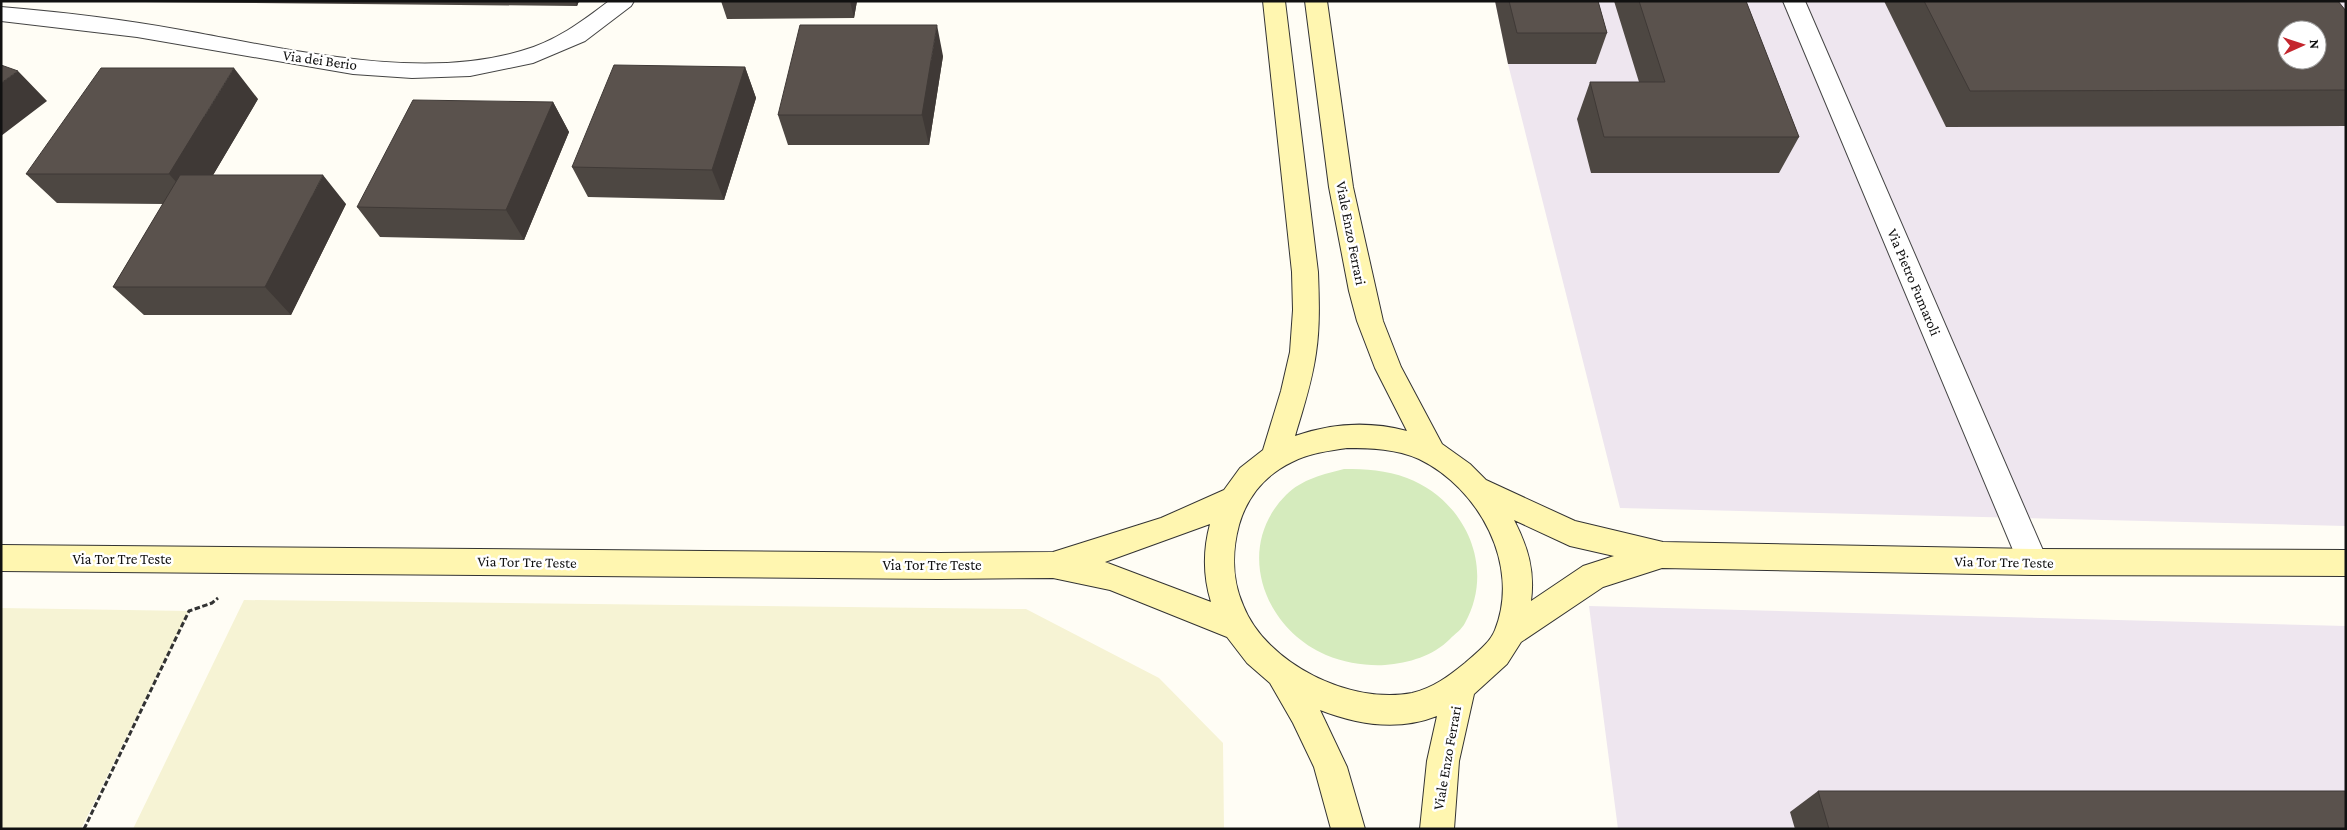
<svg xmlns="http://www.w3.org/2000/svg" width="2347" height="830" font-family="'Crimson Pro',serif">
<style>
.industrial{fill:#eee6ef;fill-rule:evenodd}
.farmland{fill:#f6f3d4}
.green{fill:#d5ebbd}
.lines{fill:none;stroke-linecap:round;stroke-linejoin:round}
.street-casing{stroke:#444;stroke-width:2}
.secondary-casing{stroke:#333;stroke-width:2}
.path{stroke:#333;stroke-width:3;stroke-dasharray:5.5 2.5;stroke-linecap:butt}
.street{fill:#fff;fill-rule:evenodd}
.secondary{fill:#fff6b0;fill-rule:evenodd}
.wall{fill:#4d4742}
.shaded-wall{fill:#3f3936}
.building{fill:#5a524d;stroke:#3f3936;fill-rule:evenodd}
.labels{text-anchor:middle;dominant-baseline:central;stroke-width:5;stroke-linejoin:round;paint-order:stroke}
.street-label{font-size:15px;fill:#111;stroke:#fff}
</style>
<rect width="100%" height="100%" fill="#fffdf5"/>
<path class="industrial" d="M1495 1H2346V526L1620 508 1508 64ZM2287 30H2317V60H2287Z
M1589 606 2346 626V829H1618Z"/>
<path class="farmland" d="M244 600 1026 609 1159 678 1223 743 1224 829H133Z
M1 608 189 611 81 829H1Z"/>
<path class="green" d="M1344 469C1366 469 1386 470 1407 478 1465 500 1496 567 1465 623 1462 629 1455 634 1450 639 1433 656 1409 663 1385 665 1366 666 1345 663 1326 655 1263 628 1234 547 1286 495 1302 479 1324 474 1344 469Z"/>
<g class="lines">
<defs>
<path id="street" d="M609 1H634L631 6 585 41 533 63 470 76 412 78 353 74 137 37 1 21V7C61 12 121 19 181 30 283 48 419 82 521 51 556 41 580 23 609 1Z
M1783 1H1805L2048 562 2043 571 2033 575 2023 571 2018 562Z"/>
<path id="secondary" d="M1263 1H1285L1318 272C1319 299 1320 327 1316 353 1312 382 1303 409 1295 436 1332 423 1370 421 1407 431L1375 368 1357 321 1349 291 1329 187 1305 1H1327L1353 187 1383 321 1401 367 1442 444 1470 464 1486 480 1575 521 1663 542 2033 549 2346 550V576L2033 575 1662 568 1603 587 1521 642 1507 664 1474 694 1459 761 1454 829H1420L1427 761 1437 716C1399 731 1358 725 1320 710L1347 767 1365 829H1331L1314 767 1293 723 1270 683 1247 663 1227 637 1110 590 1053 578 939 579 1 571V545L939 553 1053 552 1161 518 1224 490 1240 468 1263 450 1281 391 1290 352 1293 310 1292 272ZM1347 448C1371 448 1397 449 1419 459 1479 488 1521 565 1495 630 1490 643 1475 654 1465 663 1449 676 1433 688 1412 693 1351 705 1266 664 1243 605 1232 580 1232 551 1239 525 1247 497 1265 475 1292 462 1309 453 1328 451 1347 448ZM1514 520 1570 546 1614 556 1583 566 1531 601C1535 571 1528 547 1514 520ZM1210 524C1203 550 1203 576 1211 602L1105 562Z"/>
</defs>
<use href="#street" class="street-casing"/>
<use href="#secondary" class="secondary-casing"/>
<path class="path" d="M84 829 189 611 212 603 218 598"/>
<use href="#street" class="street"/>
<use href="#secondary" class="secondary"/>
</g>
<path class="wall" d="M144 1H579L577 6 145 2Z
M721 1H857L854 18 727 19Z
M1495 1H1598L1607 33 1596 64H1508Z
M1614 1H1746L1799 137 1779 173H1591L1577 119 1590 82H1639Z
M1884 1H2338L2346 11V126L1946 127Z
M943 56 929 145H788L778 115Z
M745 67 756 98 724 200 588 197 572 167Z
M258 99 213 175 346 204 291 315H144L113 287 163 204 57 203 26 174Z
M553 102 569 132 524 240 380 237 357 207Z
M1818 791 2346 829H1795L1790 812Z"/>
<path class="shaded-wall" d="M575 1H579L577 6Z
M850 1H857L854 18Z
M937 25 943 56 929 145 922 115Z
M745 67 756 98 724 200 712 170Z
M234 68 258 99 196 204 169 174Z
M18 71 47 101 1 136V83Z
M553 102 569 132 524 240 506 210Z
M323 175 346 204 291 315 265 287Z"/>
<path class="building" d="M1509 1H1598L1607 33H1517Z
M1639 1H1746L1799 137H1604L1590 82H1665Z
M1924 1H2338L2346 11V90L1970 91ZM2287 30H2317V60H2287Z
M800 25H937L922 115H778Z
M1 65 18 71 1 83Z
M614 65 745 67 712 170 572 167Z
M101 68H234L169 174H26Z
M413 100 553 102 506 210 357 207Z
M180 175H323L265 287H113Z
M1818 791H2346V829H1829Z"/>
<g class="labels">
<g class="street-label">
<text transform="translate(320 60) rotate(8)">Via dei Berio</text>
<text transform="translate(1351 233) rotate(79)">Viale Enzo Ferrari</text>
<text transform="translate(1914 282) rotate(67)">Via Pietro Fumaroli</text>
<text x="122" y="559">Via Tor Tre Teste</text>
<text transform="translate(527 562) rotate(1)">Via Tor Tre Teste</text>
<text transform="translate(2004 562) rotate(1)">Via Tor Tre Teste</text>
<text x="932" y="565">Via Tor Tre Teste</text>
<text transform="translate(1447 758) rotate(-80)">Viale Enzo Ferrari</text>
</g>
</g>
<rect width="2347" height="830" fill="none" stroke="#111111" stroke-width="5"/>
<g transform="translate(2302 45) rotate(87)"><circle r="24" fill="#ffffff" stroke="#a0a0a0"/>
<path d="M0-4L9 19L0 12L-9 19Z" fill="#c4262e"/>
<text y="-8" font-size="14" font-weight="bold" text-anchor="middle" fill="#111111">N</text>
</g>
</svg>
